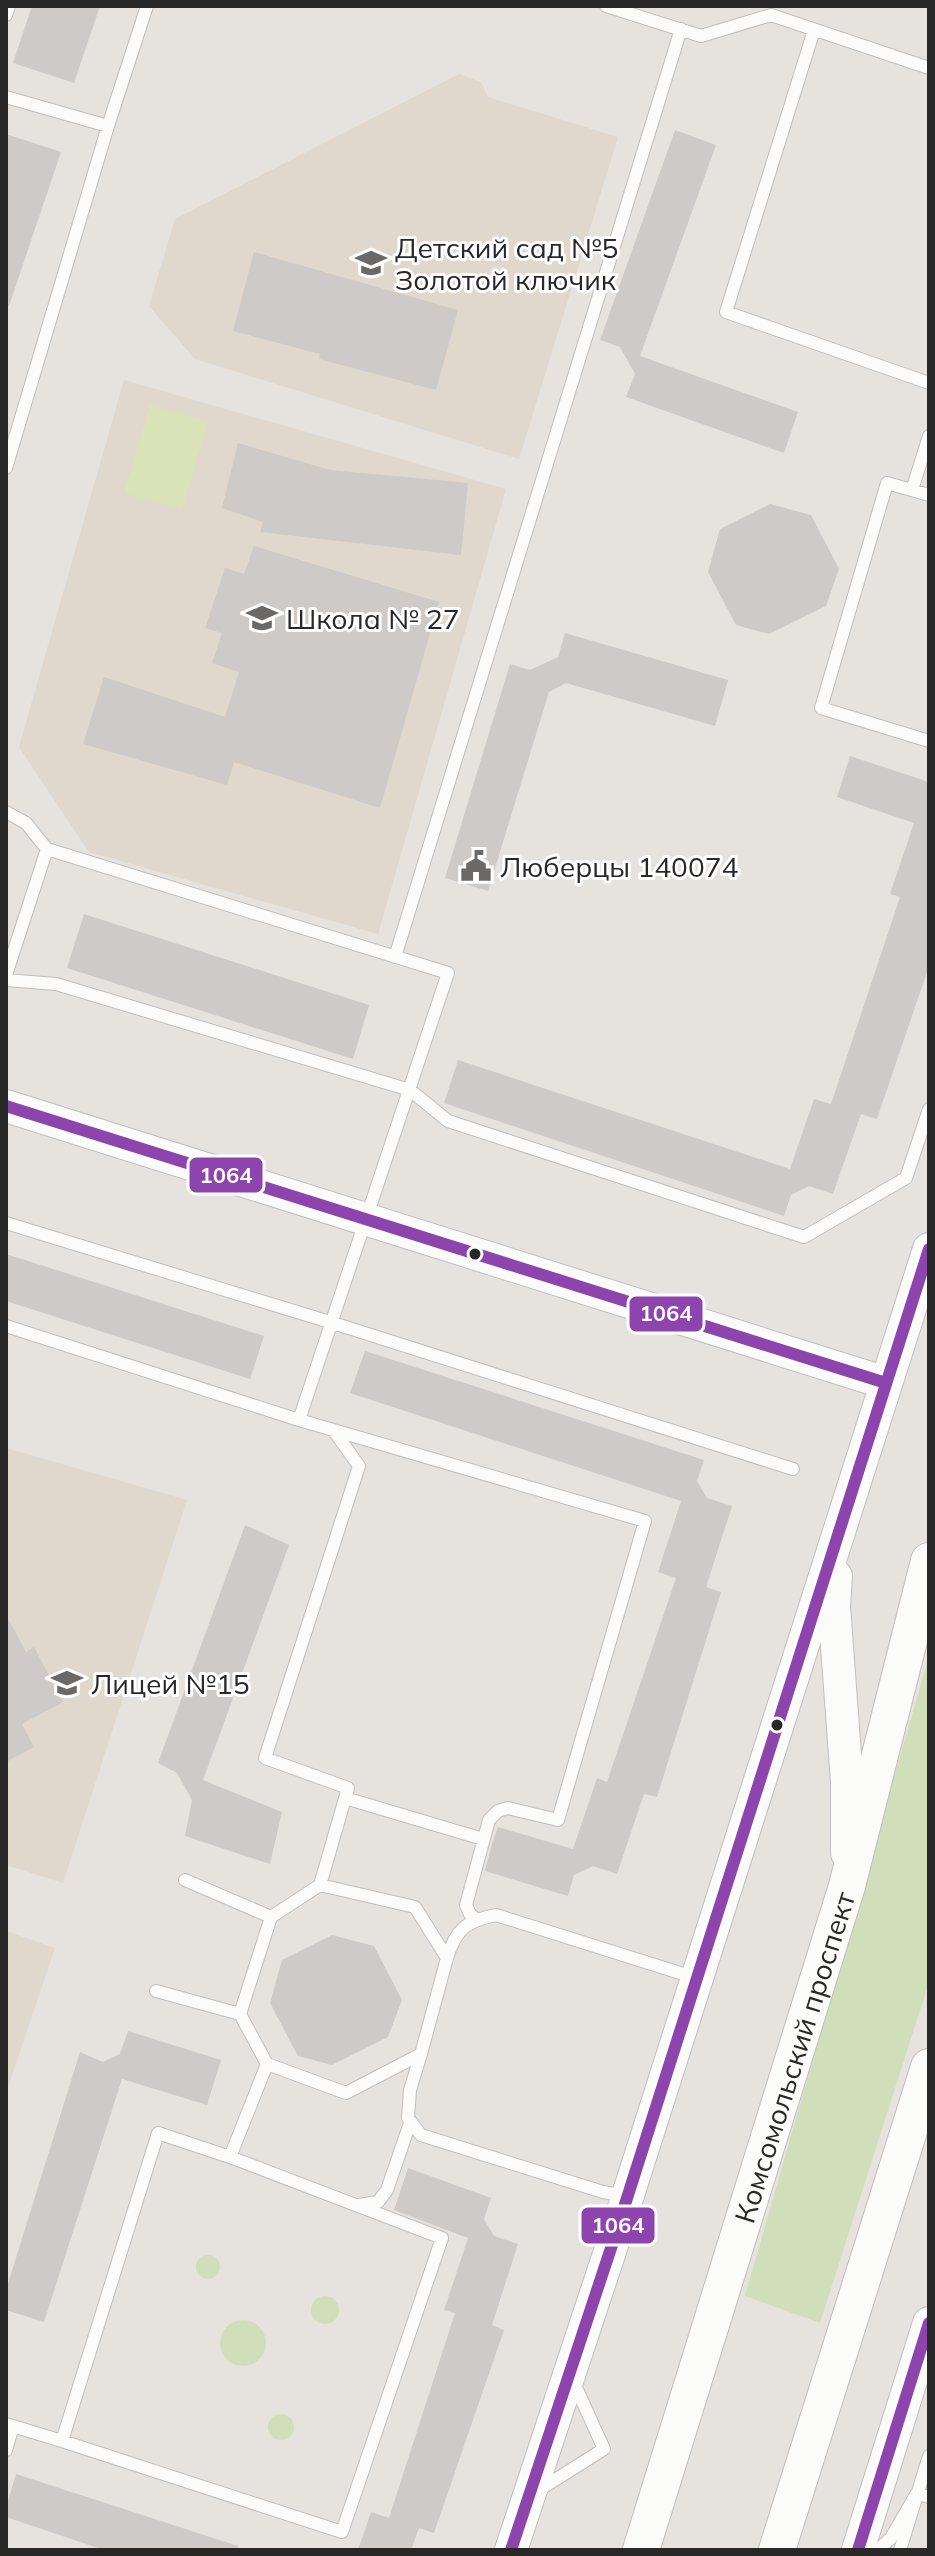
<svg xmlns="http://www.w3.org/2000/svg" width="935" height="2556" font-family="Mulish,sans-serif">
<style>
.education{fill:#e0d7cd}
.green{fill:#d0dfba}
.pitch{fill:#dae3b8}
.building{fill:#cecac8}
.lines{fill:none;stroke-linecap:round;stroke-linejoin:round}
.service-casing{stroke:#c0bfbf;stroke-width:14}
.tertiary-casing{stroke:#c0bfbf;stroke-width:34}
.secondary-casing{stroke:#c0bfbf;stroke-width:38}
.service{stroke:#fbfbfa;stroke-width:12}
.tertiary{stroke:#fbfbfa;stroke-width:32}
.secondary{stroke:#fbfbfa;stroke-width:36}
.bus-1-casing{stroke:#fff;stroke-width:18}
.bus-1{stroke:#8e44ad;stroke-width:12}
.bus-dot{fill:#282828;stroke:#fff;stroke-width:3}
.labels{text-anchor:middle;dominant-baseline:central;stroke-width:6;stroke-linejoin:round;paint-order:stroke}
.poi-label{font-size:28px;fill:#282828;stroke:#fff;text-anchor:start}
.street-label{font-size:28px;fill:#282828;stroke:#fff}
.line-badge{stroke:#fff;stroke-width:3}
.badge-label{font-size:22px;text-anchor:middle;font-weight:bold;fill:#fff}
</style>
<rect width="100%" height="100%" fill="#e6e2de"/>
<path class="education" d="M459 74 481 82 488 97 618 137 519 459 195 359 149 306 175 219Z
M124 380 506 489 378 934 89 852 19 747Z
M6 1448 187 1500 63 1883 6 1865Z
M6 1931 55 1948 6 2093Z"/>
<path class="green" d="M929 1656V1982L820 2323 745 2296Z
M196 2267a12 12 0 1 1 24 0a12 12 0 1 1-24 0Z
M311 2310a14 14 0 1 1 28 0a14 14 0 1 1-28 0Z
M220 2343a23 23 0 1 1 46 0a23 23 0 1 1-46 0Z
M268 2427a13 13 0 1 1 26 0a13 13 0 1 1-26 0Z"/>
<path class="pitch" d="M150 405 208 422 182 510 124 493Z"/>
<path class="building" d="M32 6H100L74 83 13 63Z
M675 130 716 145 640 356 798 412 784 453 626 397 635 374 620 347 600 340Z
M6 134 61 152 9 306H6Z
M254 252 458 310 436 390 319 359 320 354 233 331Z
M238 443 330 470 468 483 461 555 260 532 263 522 222 508Z
M770 504 811 515 839 569 826 606 769 634 736 625 708 572 720 529Z
M254 546 439 602 380 808 234 762 227 785 83 744 104 677 225 717 239 672 212 663 222 633 205 628 225 568 244 574Z
M565 633 728 680 715 726 566 683 549 692 488 891 445 878 510 664 530 670 558 657Z
M850 756 929 782V966L877 1119 861 1114 833 1194 809 1186 791 1195 784 1216 444 1103 458 1060 790 1169 814 1099 831 1104 900 897 890 894 914 823 837 797Z
M84 914 369 1005 353 1059 67 968Z
M6 1254 264 1336 250 1379 6 1301Z
M365 1351 704 1460 697 1481 707 1498 732 1506 706 1587 721 1592 657 1797 644 1794 617 1874 593 1866 574 1875 568 1896 485 1871 492 1844 498 1827 573 1849 597 1778 607 1782 676 1578 658 1572 681 1501 350 1393Z
M245 1525 289 1545 203 1780 282 1812 270 1864 185 1836 192 1800 177 1773 158 1763Z
M6 1615 26 1652 34 1647 63 1702 22 1724 34 1747 6 1762Z
M332 1935 374 1946 402 2000 388 2037 332 2065 298 2056 270 2003 282 1960Z
M128 2031 221 2060 207 2105 122 2079 44 2322 6 2310V2290L80 2052 103 2062 120 2054Z
M408 2168 491 2198 484 2219 494 2236 518 2244 492 2325 504 2330 434 2533 419 2528 411 2550H358L371 2512 389 2518 455 2313 444 2310 468 2238 394 2210Z
M16 2474 238 2546 237 2550H104L6 2517V2508Z"/>
<g class="lines">
<defs>
<path id="service" d="M606 6 701 36 771 15 929 68
M6 15 9 6
M814 30 726 312 929 383
M6 97 108 126
M6 468 108 126 147 6
M912 490 929 436
M929 495 887 483 821 708 929 741
M6 812 26 823 47 849
M395 957 681 29
M6 975 47 849 448 973 299 1420 6 1326
M6 980 56 984 410 1090 448 1121 804 1237 906 1178 929 1109
M6 1223 333 1323 793 1469
M299 1420 645 1521 558 1820 508 1808 498 1811 489 1820 466 1905 470 1914 476 1919
M345 1798 483 1839
M185 1880 271 1917
M320 1885 415 1907 447 1958 421 2054 346 2093 267 2064 240 2014 271 1917 320 1885 348 1788 265 1758 359 1466 334 1431
M447 1958C456 1929 466 1921 496 1915L696 1978
M156 1991 240 2014
M421 2054 410 2090 408 2118 421 2135 603 2192 627 2196
M230 2157 158 2133 62 2441 342 2532 442 2238 230 2157 267 2064
M359 2205 378 2202 387 2190 410 2123
M6 2424 62 2441
M6 2450 13 2426
M539 2490 604 2449 574 2383
M878 2550 891 2538 917 2493 929 2497
M900 2550 929 2456"/>
<path id="tertiary" d="M6 1106 886 1383
M836 1576 834 1606 847 1782V1853
M511 2550 614 2239 929 1249
M858 2550 929 2323"/>
<g id="secondary">
<path id="s1" d="M641 2550 847 1886 929 1561"/>
<path d="M777 2550 929 2067"/>
</g>
</defs>
<use href="#service" class="service-casing"/>
<use href="#tertiary" class="tertiary-casing"/>
<use href="#secondary" class="secondary-casing"/>
<use href="#service" class="service"/>
<use href="#tertiary" class="tertiary"/>
<use href="#secondary" class="secondary"/>
<defs>
<path id="bus-1" d="M6 1106 886 1383
M511 2550 614 2239 929 1249
M858 2550 929 2323"/>
</defs>
<use href="#bus-1" class="bus-1-casing"/>
<use href="#bus-1" class="bus-1"/>
</g>
<defs>
<symbol id="school-bare" viewBox="-9 -9 18 18"><path d="M0-5L7-2L0 1L-7-2ZM-4 1L0 2.5L4 1V4Q0 6-4 4Z" fill="#6a6968" stroke="#fff" stroke-width="2.5" paint-order="stroke"/></symbol>
<symbol id="civic-bare" viewBox="-9 -9 18 18"><path d="M-.6-6.5H3V-4.5H.6V-3L4-1V1h2V6H-6V1h2V-1L-.6-3ZM-1.2 2.5V6h2.4V2.5Z" fill="#6a6968" stroke="#fff" stroke-width="2.5" paint-order="stroke"/></symbol>
</defs>
<g fill-rule="evenodd">
<use href="#school-bare" x="349" y="241" width="44" height="44"/>
<use href="#school-bare" x="240" y="596" width="44" height="44"/>
<use href="#civic-bare" x="454" y="844" width="44" height="44"/>
<use href="#school-bare" x="45" y="1661" width="44" height="44"/>
</g>
<g class="bus-dot">
<circle cx="475" cy="1254" r="7"/>
<circle cx="777" cy="1725" r="7"/>
</g>
<g class="labels">
<g class="poi-label">
<text x="395" y="247">Детский сад №5<tspan x="395" dy="32">Золотой ключик</tspan></text>
<text x="286" y="618">Школа № 27</text>
<text x="500" y="866">Люберцы 140074</text>
<text x="91" y="1683">Лицей №15</text>
</g>
<g class="street-label">
<text stroke="none"><textPath href="#s1" startOffset="516">Комсомольский проспект</textPath></text>
</g>
</g>
<g class="line-badge">
<rect x="188" y="1156" width="76" height="38" rx="8" fill="#8e44ad"/>
<rect x="628" y="1295" width="76" height="38" rx="8" fill="#8e44ad"/>
<rect x="580" y="2206" width="76" height="39" rx="8" fill="#8e44ad"/>
</g>
<g class="badge-label">
<text x="226" y="1183">1064</text>
<text x="666" y="1321">1064</text>
<text x="618" y="2233">1064</text>
</g>
<rect width="935" height="2556" fill="none" stroke="#282828" stroke-width="16"/>
</svg>
